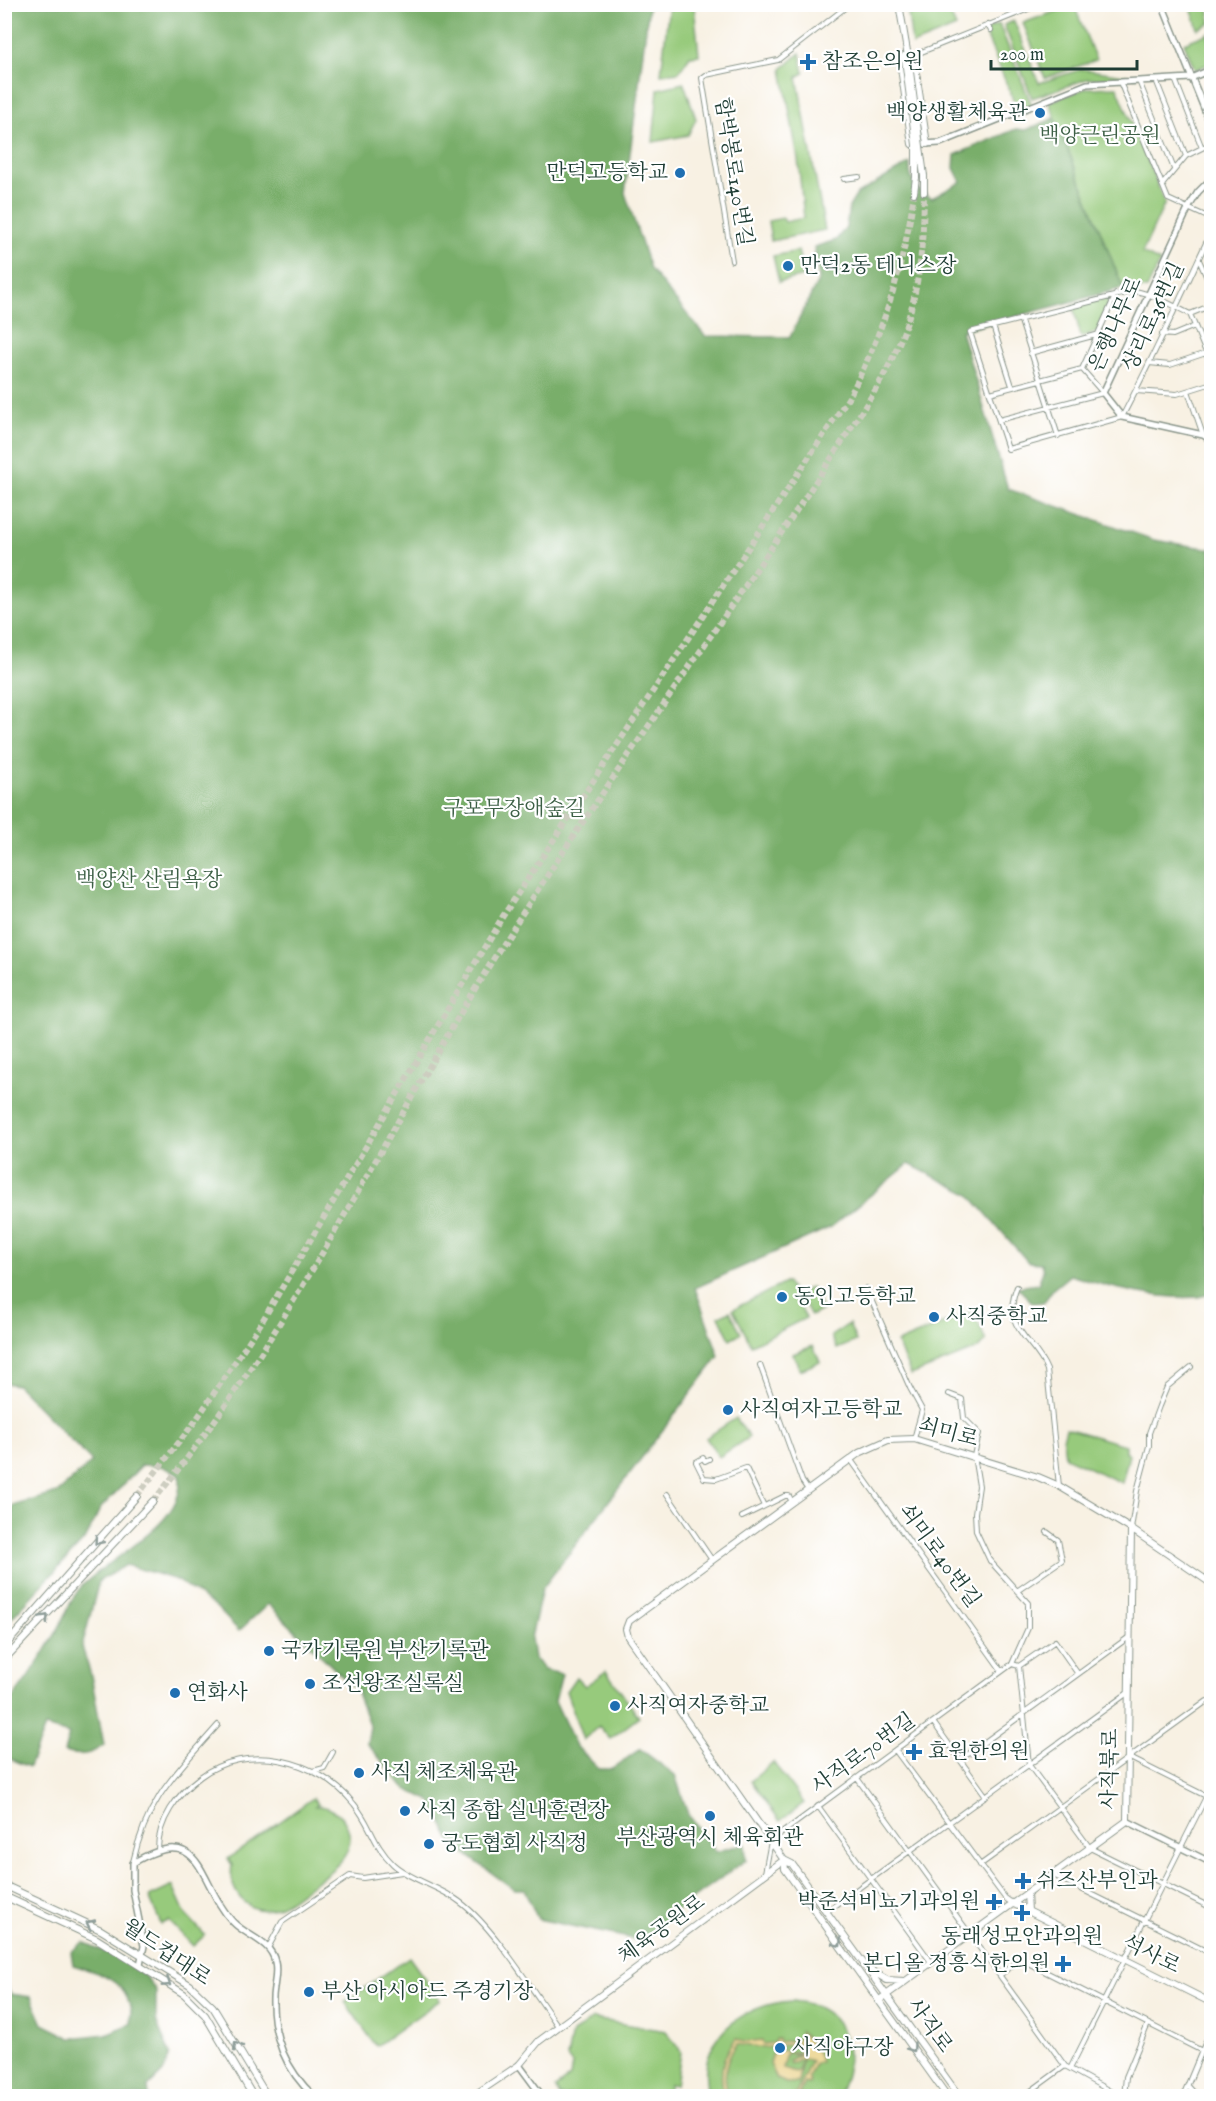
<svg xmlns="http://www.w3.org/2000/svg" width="1216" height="2101" font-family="'IM FELL English','Noto Serif KR',serif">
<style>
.green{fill:#97ca7b;stroke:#5b8458;stroke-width:1.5}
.forest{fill:#79ae6b;stroke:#4c7650;stroke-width:1.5}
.sand{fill:#eeda9e;stroke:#868c69;stroke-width:1.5;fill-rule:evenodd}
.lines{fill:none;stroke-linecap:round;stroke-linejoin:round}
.secondary-tunnel{stroke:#cdcdc0;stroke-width:6;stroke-dasharray:6 3;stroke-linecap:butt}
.minor-casing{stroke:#8c978c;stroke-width:6}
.tertiary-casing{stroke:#8c978c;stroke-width:8}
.secondary-casing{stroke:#8c978c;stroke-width:8}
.minor{stroke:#fff;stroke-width:4}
.tertiary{stroke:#fff;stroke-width:5}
.secondary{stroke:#fff;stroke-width:6}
.secondary-bridge-casing{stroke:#8c978c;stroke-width:8;stroke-linecap:butt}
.secondary-bridge{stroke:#fff;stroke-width:6}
.oneway{stroke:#8f9e9a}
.poi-dot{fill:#1f6fb2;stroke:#fff;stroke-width:2}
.labels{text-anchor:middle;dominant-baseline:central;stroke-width:4.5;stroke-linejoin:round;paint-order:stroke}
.poi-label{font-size:21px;fill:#1f3d34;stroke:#fff;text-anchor:start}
.park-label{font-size:21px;fill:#3d6046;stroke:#fff}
.street-label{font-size:21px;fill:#1f3d34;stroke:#fff}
</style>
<rect width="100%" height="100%" fill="#fff"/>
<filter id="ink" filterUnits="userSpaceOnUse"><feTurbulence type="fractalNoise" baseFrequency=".0167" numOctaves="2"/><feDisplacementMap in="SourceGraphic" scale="12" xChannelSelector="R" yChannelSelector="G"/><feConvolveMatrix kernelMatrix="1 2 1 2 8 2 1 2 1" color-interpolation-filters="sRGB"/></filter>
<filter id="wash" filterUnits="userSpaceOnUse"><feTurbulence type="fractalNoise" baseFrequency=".008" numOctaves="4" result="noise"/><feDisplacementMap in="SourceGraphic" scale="24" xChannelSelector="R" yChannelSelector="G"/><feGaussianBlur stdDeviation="1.35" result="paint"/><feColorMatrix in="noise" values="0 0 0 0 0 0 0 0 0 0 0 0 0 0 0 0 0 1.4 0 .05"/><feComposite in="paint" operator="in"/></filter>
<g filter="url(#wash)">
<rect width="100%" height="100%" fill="#f8f1e3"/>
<path class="green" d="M669 5H694L699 55 690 56 679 72 661 74Z
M907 5H946L956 27 912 45Z
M1074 5 1096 60 1045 78 1023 23Z
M1190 5H1207L1211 23 1198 29Z
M1014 21 1039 83 1082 69 1138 77 1087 79 1032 98 1004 25Z
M999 24 1032 106 1018 111 984 30Z
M1209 33 1211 63 1195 70 1184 43Z
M800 53 804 73 797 77 825 230 771 241 768 221 783 218 785 222 804 218 798 159 782 69Z
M684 83 696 119 688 135 653 142 658 89Z
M1117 87 1165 203 1142 253 1160 262 1147 289 1123 288 1049 102 1087 88Z
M798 251 804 276 779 282 773 256Z
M1110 297 1097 332 1081 337 1073 306Z
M787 1282 806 1318 751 1345 733 1309Z
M811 1287 822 1310 811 1316 799 1293Z
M730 1311 741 1333 730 1339 719 1316Z
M973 1311 986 1341 979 1348 911 1375 897 1343Z
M849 1324 856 1341 837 1349 831 1336Z
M813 1346 820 1362 800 1370 793 1354Z
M736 1418 749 1437 719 1457 706 1438Z
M1066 1428 1125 1445V1452L1129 1455 1122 1483 1065 1457 1063 1439Z
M606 1671 639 1717 610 1739 599 1726 583 1740 566 1691 576 1677 585 1686Z
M773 1762 804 1803 780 1821 751 1781Z
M313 1798 318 1804 315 1806C328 1806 340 1812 346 1824 361 1855 328 1873 307 1888 296 1896 285 1906 271 1909 244 1914 228 1888 232 1865L228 1859Z
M173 1886 185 1913 205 1935 193 1946 169 1921 161 1924 149 1897Z
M409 1957 440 2000 376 2046 345 2002Z
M793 2001C846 2005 860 2054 838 2096H709C692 2042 742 2003 793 2001Z
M593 2019 666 2031 681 2052 676 2085 669 2084V2096H560L555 2088 570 2077 572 2064 567 2058 572 2033Z"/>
<path class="forest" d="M5 5H649L625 193 650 269 705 336 790 337 819 279 814 247 836 240 846 227 849 207 857 194 910 163C909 182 916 190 932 198L961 182 954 168 955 155 1016 129 1026 130 1055 118 1123 288 961 331 1008 489 1154 540 1211 549V1294C1207 1294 1203 1297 1198 1297 1156 1300 1110 1288 1070 1275L1053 1289 1044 1302 1033 1303 1017 1287 1038 1284 1043 1271 1041 1263 1028 1262 969 1194 909 1164 831 1227 695 1288 719 1356 542 1589 531 1638 534 1658 544 1670 562 1674 555 1701 576 1746 599 1769H612L640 1749 675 1775 688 1814 716 1852 745 1843 746 1860 680 1908 643 1941 538 1919 524 1889H514L453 1845 431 1801 404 1788 367 1743 370 1727 356 1690 268 1604 239 1631 217 1608 177 1580 126 1565 99 1581 82 1647 91 1675 104 1745C91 1755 80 1757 64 1752L69 1734 45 1727 29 1767 5 1757V1707C25 1684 42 1658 57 1631 65 1618 70 1598 81 1587 108 1557 190 1523 179 1474L161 1466 142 1465 100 1509 86 1538 5 1625V1562L11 1554 12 1506 57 1493 92 1462 17 1385 5 1383 4 993H7L10 965 4 961Z
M83 1942 122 1959 146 1977 156 1990V2021L170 2054 164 2071 148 2087 149 2096H5V1982L11 1994 31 1997 43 2024 71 2038 106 2034 131 2024C134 1984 106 1975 73 1965L71 1952Z"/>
<path class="sand" d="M800 2032 814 2046 821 2062 815 2063 808 2078 810 2080 809 2084 804 2083 799 2094 803 2096H795L811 2061 802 2058 798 2083H786L777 2079 770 2064 774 2049 799 2053 798 2043 763 2048 737 2044C725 2060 722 2077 729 2096H725C718 2075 722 2056 736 2039L743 2042 762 2040 763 2044 774 2043 775 2039 778 2038 779 2042 798 2040ZM786 2053 799 2055 789 2060 790 2064 801 2058 799 2070 796 2072 782 2068Z"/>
</g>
<g filter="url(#ink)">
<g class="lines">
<path class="secondary-tunnel" d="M137 1496 194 1423 261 1323 503 916 849 397C884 332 904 266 914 193
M153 1501C297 1327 390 1120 511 931 629 748 759 573 876 389 916 321 923 270 924 192"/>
<defs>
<path id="minor" d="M988 24 991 30
M909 57 1041 4
M1175 79 1202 148
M1156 80 1186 156
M1139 81 1174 169
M1120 82 1168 199 1212 219
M844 179 859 177
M1162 185 1186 156 1212 143
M1212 230C1183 292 1154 356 1122 417L1008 449 970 332 1134 291C1153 294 1172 305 1190 314L1212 367
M1199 260 1212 289
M732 261 702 78 706 75 778 60 850 4
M1190 314 1212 305
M1020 318 1058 436
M993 326 1012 386
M1162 334 1173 335 1195 326
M1030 353 1096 335
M1149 363 1170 365 1206 353
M1082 369 1116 294
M1136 391 1177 394 1212 383
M1188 391 1203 435
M990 393 1082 369
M999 420 1103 393 1082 369
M1017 1287C1000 1329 1035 1339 1047 1370L1059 1486
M866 1288 910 1388 922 1410 914 1439
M760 1365 802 1481 808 1490
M949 1394 962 1399 964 1418 979 1433 974 1456 979 1486 975 1513 976 1531 990 1561 1028 1603V1628L1012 1664
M709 1459 705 1461 703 1458 696 1462 704 1478 716 1479 746 1468 764 1506
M851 1460 1002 1671
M667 1494 712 1560
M742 1517 785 1496H789L792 1502
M1131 1529 1137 1491 1149 1446V1433L1159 1406 1167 1387 1191 1367
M1017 1591 1062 1560 1058 1540 1047 1532
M1019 1666 1029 1765 1090 1848 1212 1908
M1019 1666 1055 1641 1078 1674
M933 1722 986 1796
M895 1750 1005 1898 1012 1903
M1128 1757 1212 1799
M960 1760 1129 1637
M313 1771 324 1768 333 1752
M857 1778 1065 2066 1119 2096
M818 1806 931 1962
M158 1849C158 1821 177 1794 200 1777 247 1742 318 1759 354 1804 371 1824 373 1845 393 1864 410 1880 439 1886 460 1902 493 1926 533 1991 558 2026
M133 1862C147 1798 177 1772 218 1725
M980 1865 1207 1701 1212 1703
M765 1873 771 1841 1012 1664 1019 1666
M1053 1875 1212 1954
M827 1911 1129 1692
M268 1948 282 1922 350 1876 363 1878 402 1872
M1000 1975 1020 1959 1212 2056
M1071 2067 1206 1797
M1188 2086 1197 2096
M1024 2096 1065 2066
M1124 2096 1126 2077 1148 2024
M1183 2096 1212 2027"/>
<path id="tertiary" d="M1162 4 1212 128
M924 144 940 143 1087 84 1191 78 1212 69
M1212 178 1198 192 1189 207 1103 393 1122 417 1203 435 1212 441
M1127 1821 1212 1863
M140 1965 144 1946 133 1890V1863C205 1820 197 1884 233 1922 246 1936 271 1941 275 1962 278 1974 273 1987 273 1998 272 2036 286 2071 314 2096
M519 2065 542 2096"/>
<path id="secondary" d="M899 4 908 57 915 66 927 144
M904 56 901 68 912 144
M924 176V192
M914 193 916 177
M4 1647 137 1496
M4 1660 153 1501
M784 1860 785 1869 947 2096
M4 1885 101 1930 190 1985 213 2007 267 2096
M1027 1893 1028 1911
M4 1896 97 1939 184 1994 205 2015 253 2096
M1012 1903 1212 2003
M872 1971 887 1980 904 1981
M878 2001 1127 1821 1131 1529
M473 2096 519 2065 539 2041 784 1860
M959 2096 792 1864 784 1860 628 1637 626 1629 629 1621 859 1453 888 1440 914 1439 1038 1477 1059 1486 1131 1529 1212 1584"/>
</defs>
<use href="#minor" class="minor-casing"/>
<use href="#tertiary" class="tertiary-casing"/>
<use href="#secondary" class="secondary-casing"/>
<use href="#minor" class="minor"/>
<use href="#tertiary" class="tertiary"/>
<use href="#secondary" class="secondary"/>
<defs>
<path id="secondary-bridge" d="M908 57 924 176
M905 59 916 145V177"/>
</defs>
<use href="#secondary-bridge" class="secondary-bridge-casing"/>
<use href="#secondary-bridge" class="secondary-bridge"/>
</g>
<defs><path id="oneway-chevron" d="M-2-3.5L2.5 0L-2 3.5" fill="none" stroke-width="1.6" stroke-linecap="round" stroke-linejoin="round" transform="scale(1.5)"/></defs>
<g class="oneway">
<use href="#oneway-chevron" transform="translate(98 1541) rotate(131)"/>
<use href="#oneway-chevron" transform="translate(45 1618) rotate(-47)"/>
<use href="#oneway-chevron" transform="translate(90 1924) rotate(-155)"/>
<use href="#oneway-chevron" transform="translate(838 1943) rotate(55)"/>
<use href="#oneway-chevron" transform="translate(167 1983) rotate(33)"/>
<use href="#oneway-chevron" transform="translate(237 2046) rotate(-120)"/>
<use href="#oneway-chevron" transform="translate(912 2048) rotate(54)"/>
</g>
</g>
<g class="poi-dot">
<path d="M805 53h6v6h6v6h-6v6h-6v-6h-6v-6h6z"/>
<circle cx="1040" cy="113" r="6"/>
<circle cx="680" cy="173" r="6"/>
<circle cx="788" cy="266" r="6"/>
<circle cx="782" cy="1297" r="6"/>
<circle cx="934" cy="1317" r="6"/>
<circle cx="728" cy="1410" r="6"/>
<circle cx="269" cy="1651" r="6"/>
<circle cx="310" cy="1684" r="6"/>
<circle cx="175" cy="1693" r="6"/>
<circle cx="615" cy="1706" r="6"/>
<path d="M911 1743h6v6h6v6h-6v6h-6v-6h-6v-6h6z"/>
<circle cx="359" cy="1773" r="6"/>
<circle cx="405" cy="1811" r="6"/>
<circle cx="710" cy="1816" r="6"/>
<circle cx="429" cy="1844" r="6"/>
<path d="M1020 1872h6v6h6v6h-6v6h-6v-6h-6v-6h6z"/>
<path d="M991 1893h6v6h6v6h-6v6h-6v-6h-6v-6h6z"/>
<path d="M1019 1904h6v6h6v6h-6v6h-6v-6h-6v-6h6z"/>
<path d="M1060 1955h6v6h6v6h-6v6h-6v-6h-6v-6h6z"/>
<circle cx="309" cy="1992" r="6"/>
<circle cx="780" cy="2048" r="6"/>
</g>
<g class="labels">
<g class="poi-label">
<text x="822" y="62">참조은의원</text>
<text x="1028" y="113" text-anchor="end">백양생활체육관</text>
<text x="668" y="173" text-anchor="end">만덕고등학교</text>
<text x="800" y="266">만덕2동 테니스장</text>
<text x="794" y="1297">동인고등학교</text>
<text x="946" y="1317">사직중학교</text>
<text x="740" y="1410">사직여자고등학교</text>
<text x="281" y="1651">국가기록원 부산기록관</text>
<text x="322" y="1684">조선왕조실록실</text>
<text x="187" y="1693">연화사</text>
<text x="627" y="1706">사직여자중학교</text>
<text x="928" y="1752">효원한의원</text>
<text x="371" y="1773">사직 체조체육관</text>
<text x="417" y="1811">사직 종합 실내훈련장</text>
<text x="710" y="1838" text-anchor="middle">부산광역시 체육회관</text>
<text x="441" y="1844">궁도협회 사직정</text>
<text x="1036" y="1881">쉬즈산부인과</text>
<text x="980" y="1902" text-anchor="end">박준석비뇨기과의원</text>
<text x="1022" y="1937" text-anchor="middle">동래성모안과의원</text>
<text x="1050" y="1964" text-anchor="end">본디올 정흥식한의원</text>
<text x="321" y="1992">부산 아시아드 주경기장</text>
<text x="792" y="2048">사직야구장</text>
</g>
<g class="park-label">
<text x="1100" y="136">백양근린공원</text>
<text x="514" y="809">구포무장애숲길</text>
<text x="149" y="880">백양산 산림욕장</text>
</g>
<g class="street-label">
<text transform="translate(733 172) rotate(81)">함박봉로140번길</text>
<text transform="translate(1154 317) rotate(-65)">상리로36번길</text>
<text transform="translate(1116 325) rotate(-66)">은행나무로</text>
<text transform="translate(948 1433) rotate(15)">쇠미로</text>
<text transform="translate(939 1556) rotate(54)">쇠미로40번길</text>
<text transform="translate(864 1754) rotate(-36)">사직로70번길</text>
<text transform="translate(1111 1769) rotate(-89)">사직북로</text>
<text transform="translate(662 1930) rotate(-36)">체육공원로</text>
<text transform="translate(166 1953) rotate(34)">월드컵대로</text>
<text transform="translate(1151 1955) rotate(26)">석사로</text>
<text transform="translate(929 2026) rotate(54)">사직로</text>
</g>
</g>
<rect width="1216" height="2101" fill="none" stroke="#fff" stroke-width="24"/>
<path d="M991 60v9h146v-9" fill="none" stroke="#1f3d34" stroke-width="3"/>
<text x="1000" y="60" font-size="18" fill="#1f3d34" stroke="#ffffff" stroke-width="4.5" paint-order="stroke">200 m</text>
</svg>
